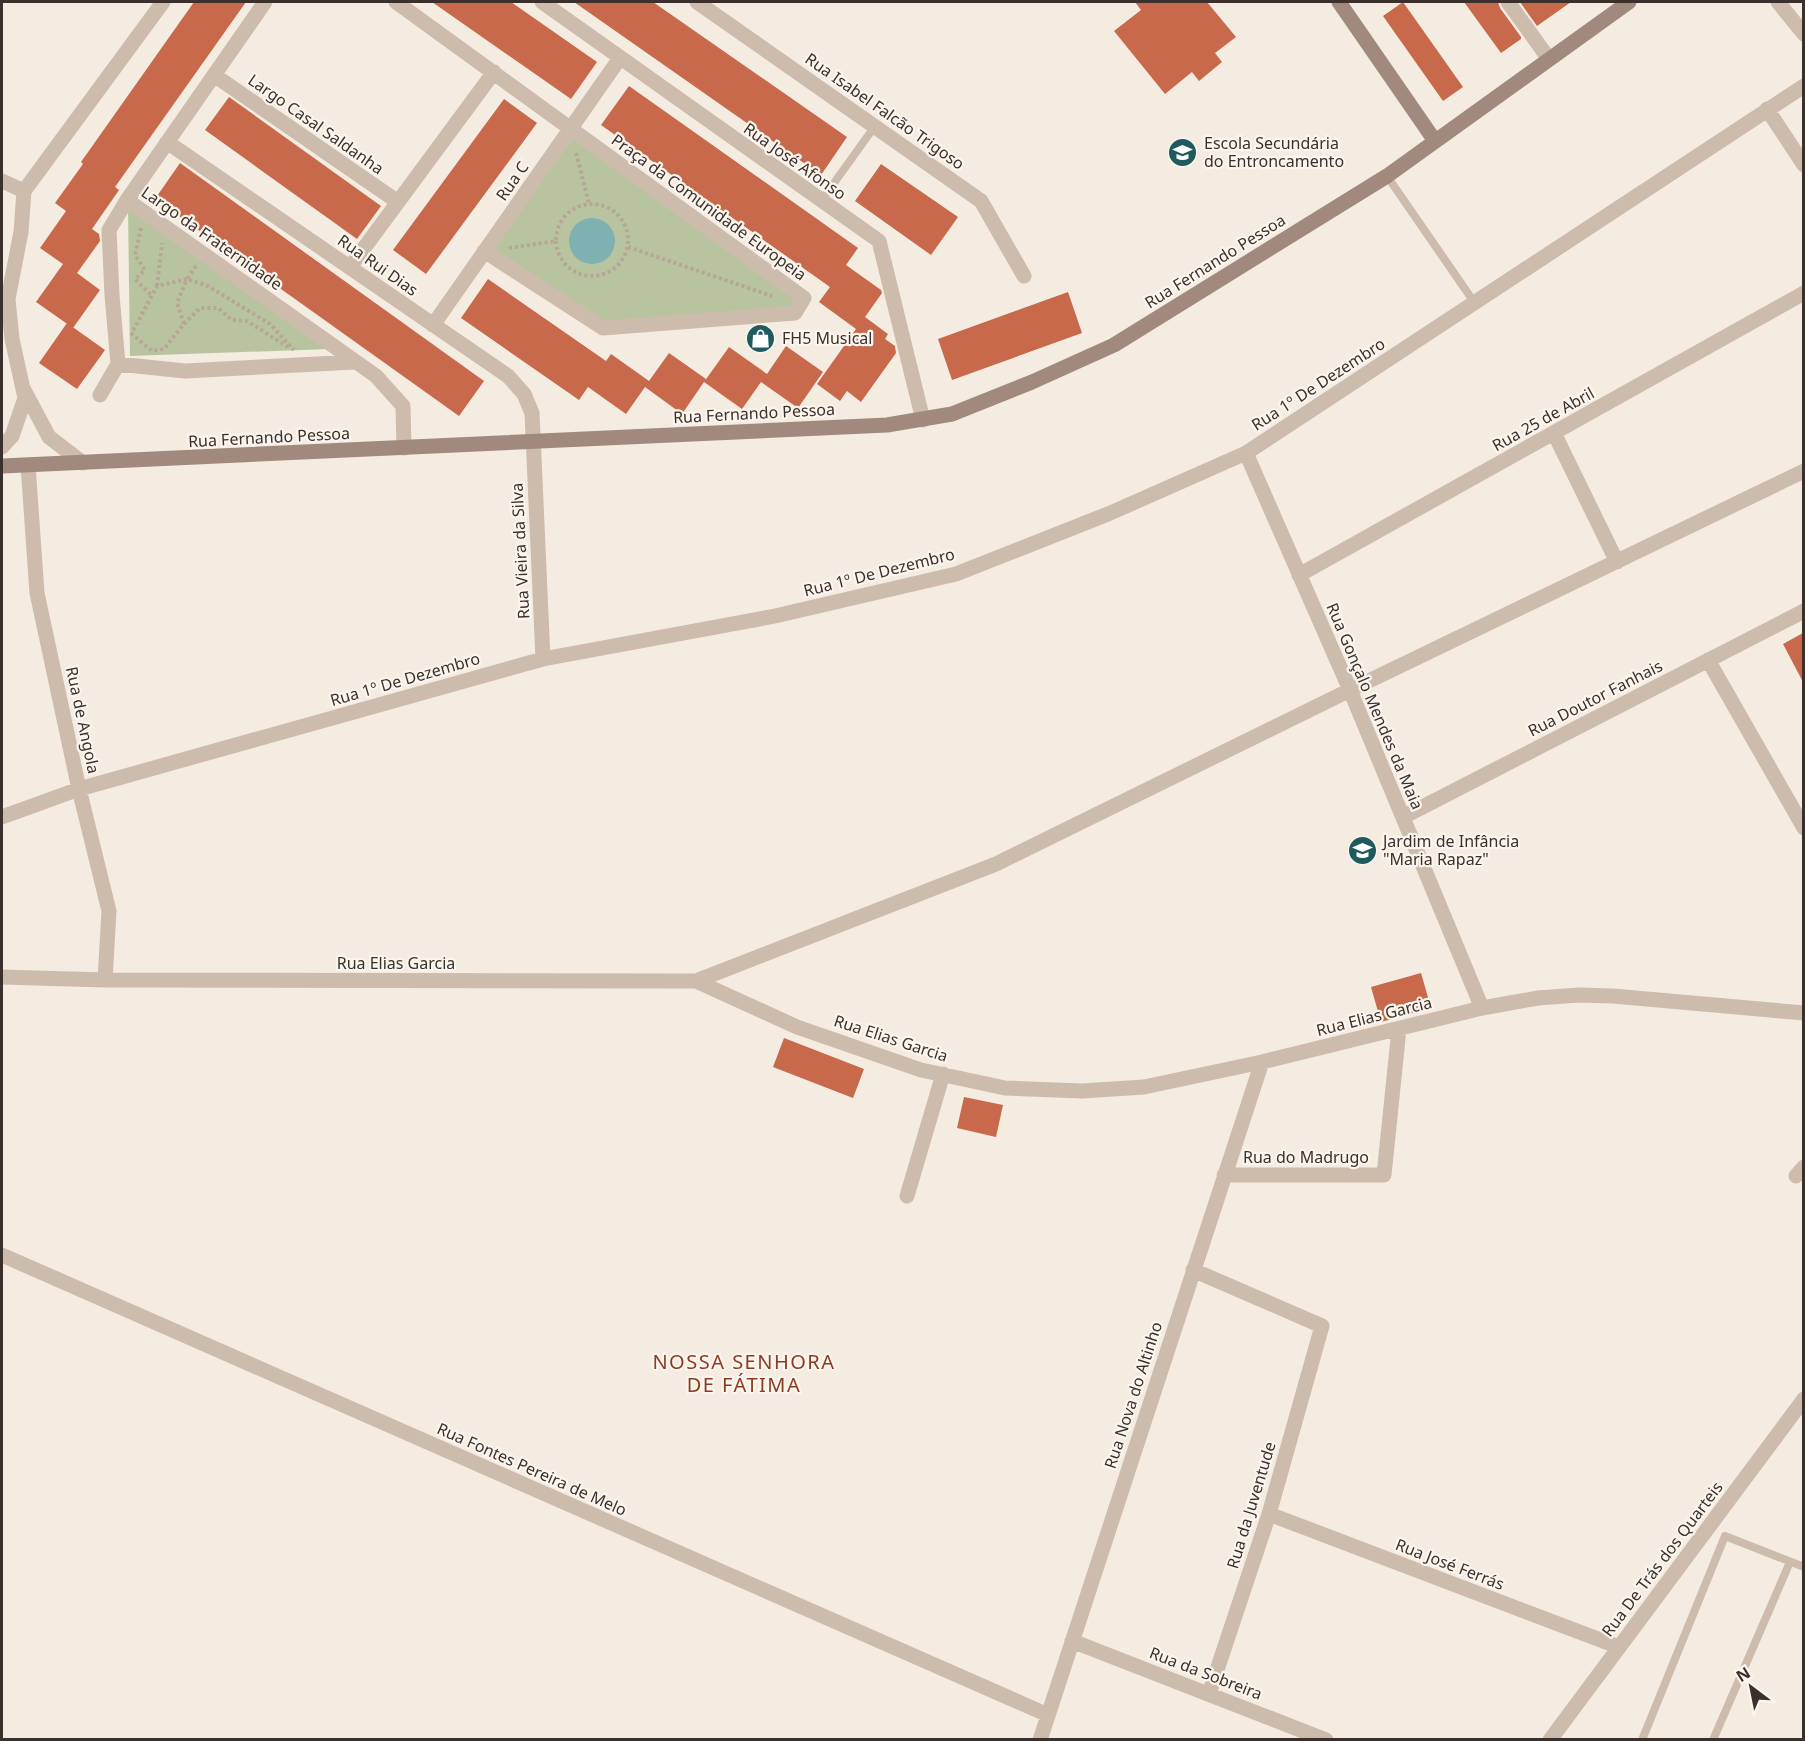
<svg xmlns="http://www.w3.org/2000/svg" width="1805" height="1741" font-family="'Noto Sans',sans-serif">
<style>
.green{fill:#b8c4a0}
.water{fill:#7fb0b2}
.building{fill:#c8694b}
.lines{fill:none;stroke-linecap:round;stroke-linejoin:round}
.path{stroke:#b9a596;stroke-width:4;stroke-dasharray:3 3;stroke-linecap:butt}
.lane{stroke:#cdbbac;stroke-width:8}
.street{stroke:#cdbbac;stroke-width:15}
.secondary{stroke:#a18a7d;stroke-width:15}
.labels{text-anchor:middle;dominant-baseline:central;stroke-width:4.5;stroke-linejoin:round;paint-order:stroke}
.street-label{font-size:16px;fill:#3b302b;stroke:#fbf5ee}
.poi-label{font-size:16px;fill:#3b302b;stroke:#fbf5ee;text-anchor:start}
.quarter-label{font-size:20px;letter-spacing:1.5px;fill:#8c3b22;stroke:#fbf5ee}
</style>
<rect width="100%" height="100%" fill="#f4ebe1"/>
<path class="green" d="M573 138 797 298 788 310 604 324 490 251Z
M128 208 329 349 130 356Z"/>
<path class="water" d="M569 241a23 23 0 1 1 46 0a23 23 0 1 1-46 0Z"/>
<path class="building" d="M194 2H246L115 187 119 190 92 229 99 234 100 241 77 273 100 290 73 328 36 302 63 264 40 248 66 211 55 203 83 164 81 162Z
M432 2H511L597 62 571 99Z
M574 2H653L847 137 821 175Z
M1135 2H1207L1236 37 1215 53 1222 62 1199 81 1192 72 1165 94 1114 31 1141 10Z
M1403 2 1463 87 1443 101 1383 16Z
M1464 2H1498L1500 8 1521 37V39L1501 53Z
M1520 2H1571L1537 26Z
M629 86 858 248 846 265 881 290 882 293 865 317 888 334 885 339 895 346 896 353 861 402 847 391 840 401 817 384 856 329 819 302 830 287 601 125Z
M229 97 381 206 357 239 205 130Z
M504 99 537 123 426 274 393 250Z
M180 163 484 381 459 416 155 199Z
M881 164 958 217 931 255 855 201Z
M488 279 606 361 611 354 649 381 669 353 706 379 682 414 645 387 626 414 588 387 579 400 461 318Z
M1068 292 1082 333 952 380 938 339Z
M67 323 105 350 77 389 39 363Z
M786 346 823 372 798 408 761 382 742 409 704 382 729 347 767 374Z
M1803 633V682L1783 644Z
M1421 973 1431 1008 1381 1022 1371 987Z
M784 1038 864 1069 853 1098 773 1067Z
M964 1097 1003 1105 996 1137 957 1128Z"/>
<g class="lines">
<path class="path" d="M576 153 589 203
M556 240a36 36 0 1 1 72 0a36 36 0 1 1-72 0Z
M141 228 135 255 145 270 135 279 152 296
M628 247 772 296
M509 248 556 241
M196 266 187 279 208 286 270 324 294 350
M157 286 162 243
M184 324 200 308H218L232 320 247 321 288 347
M131 333 152 351 164 349 184 324 177 303 187 279 157 286 133 331"/>
<path class="lane" d="M1387 176 1474 302
M821 201 875 126
M1642 1740 1725 1536 1804 1567
M1713 1740 1790 1562"/>
<path class="street" d="M396 2 804 298 795 313 603 328 484 251
M542 2 879 241 923 420
M697 2 981 201 1024 276
M1508 2 1549 59
M1778 2 1804 34
M214 75 398 202
M1767 109 1804 165
M167 142 508 376 524 394 532 413 543 659
M2 181 24 191
M127 200 376 376 403 406 404 448
M350 267 494 72
M433 325 620 58
M118 364 185 371 355 362
M24 390 49 437 83 463
M100 395 118 364 112 295 109 230 127 200 265 2
M1554 433 1617 562
M2 447 12 436 25 398 12 339 8 299 21 232 24 191 163 2
M1246 453 1350 690 1482 1008
M28 465 37 593 79 789 109 911 105 980
M1299 575 1804 293
M1708 660 1804 828
M2 817 79 789 543 659 775 616 956 574 1108 514 1246 453 1804 86
M1403 817 1804 611
M2 977 105 980 696 981 797 1027 921 1070 1005 1088 1082 1091 1144 1087 1262 1062 1482 1008 1538 998 1579 995 1613 996 1804 1013
M696 981 996 864 1350 690 1804 471
M1224 1175H1384L1399 1029
M1796 1176 1804 1167
M907 1196 943 1074
M2 1255 1048 1715
M1193 1270 1322 1326 1269 1514 1209 1694
M1269 1514 1619 1647
M1072 1641 1326 1740
M1040 1740 1262 1062
M1550 1740 1804 1399"/>
<path class="secondary" d="M1339 2 1435 141
M2 466 887 425 952 414 1032 382 1114 345 1387 176 1629 2"/>
</g>
<defs>
<symbol id="school-disc" viewBox="-11 -11 22 22"><circle r="9.5" fill="#1f5a5e" stroke="#fbf5ee"/><path d="M0-5L7-2L0 1L-7-2ZM-4 1L0 2.5L4 1V4Q0 6-4 4Z" fill="#fff"/></symbol>
<symbol id="shop-disc" viewBox="-11 -11 22 22"><circle r="9.5" fill="#1f5a5e" stroke="#fbf5ee"/><path d="M-5-2.5h2.3a2.7 3.5 0 0 1 5.4 0H5L5.5 6h-11ZM-1.5-2.5h3a1.5 2.3 0 0 0-3 0Z" fill="#fff"/></symbol>
</defs>
<g fill-rule="evenodd">
<use href="#school-disc" x="1166" y="136" width="33" height="33"/>
<use href="#shop-disc" x="744" y="322" width="33" height="33"/>
<use href="#school-disc" x="1346" y="834" width="33" height="33"/>
</g>
<g class="labels">
<g class="street-label">
<text transform="translate(885 111) rotate(35)">Rua Isabel Falcão Trigoso</text>
<text transform="translate(316 124) rotate(35)">Largo Casal Saldanha</text>
<text transform="translate(795 161) rotate(35)">Rua José Afonso</text>
<text transform="translate(512 181) rotate(-55)">Rua C</text>
<text transform="translate(709 207) rotate(36)">Praça da Comunidade Europeia</text>
<text transform="translate(212 238) rotate(35)">Largo da Fraternidade</text>
<text transform="translate(1215 261) rotate(-32)">Rua Fernando Pessoa</text>
<text transform="translate(378 265) rotate(35)">Rua Rui Dias</text>
<text transform="translate(1318 384) rotate(-33)">Rua 1º De Dezembro</text>
<text transform="translate(754 413) rotate(-3)">Rua Fernando Pessoa</text>
<text transform="translate(1543 419) rotate(-29)">Rua 25 de Abril</text>
<text transform="translate(269 437) rotate(-3)">Rua Fernando Pessoa</text>
<text transform="translate(520 551) rotate(-93)">Rua Vieira da Silva</text>
<text transform="translate(879 572) rotate(-14)">Rua 1º De Dezembro</text>
<text transform="translate(405 679) rotate(-16)">Rua 1º De Dezembro</text>
<text transform="translate(1595 698) rotate(-27)">Rua Doutor Fanhais</text>
<text transform="translate(1375 706) rotate(67)">Rua Gonçalo Mendes da Maia</text>
<text transform="translate(83 720) rotate(78)">Rua de Angola</text>
<text x="396" y="963">Rua Elias Garcia</text>
<text transform="translate(1374 1016) rotate(-14)">Rua Elias Garcia</text>
<text transform="translate(891 1038) rotate(18)">Rua Elias Garcia</text>
<text x="1306" y="1157">Rua do Madrugo</text>
<text transform="translate(1133 1395) rotate(-72)">Rua Nova do Altinho</text>
<text transform="translate(532 1469) rotate(24)">Rua Fontes Pereira de Melo</text>
<text transform="translate(1251 1505) rotate(-73)">Rua da Juventude</text>
<text transform="translate(1662 1559) rotate(-53)">Rua De Trás dos Quarteis</text>
<text transform="translate(1450 1564) rotate(21)">Rua José Ferrás</text>
<text transform="translate(1206 1673) rotate(21)">Rua da Sobreira</text>
</g>
<g class="poi-label">
<text x="1204" y="143">Escola Secundária<tspan x="1204" dy="18">do Entroncamento</tspan></text>
<text x="782" y="338">FH5 Musical</text>
<text x="1383" y="841">Jardim de Infância<tspan x="1383" dy="18">"Maria Rapaz"</tspan></text>
</g>
<g class="quarter-label">
<text x="744" y="1361">NOSSA SENHORA<tspan x="744" dy="23">DE FÁTIMA</tspan></text>
</g>
</g>
<rect width="1805" height="1741" fill="none" stroke="#3b302b" stroke-width="6"/>
<g transform="translate(1751 1687) rotate(328)" stroke="#fbf5ee" stroke-width="4.5" paint-order="stroke">
<path d="M0-4.5L10 22L0 15L-10 22Z" fill="#3b302b"/>
<text y="-9" font-size="16" font-weight="bold" text-anchor="middle" fill="#3b302b">N</text>
</g>
</svg>
